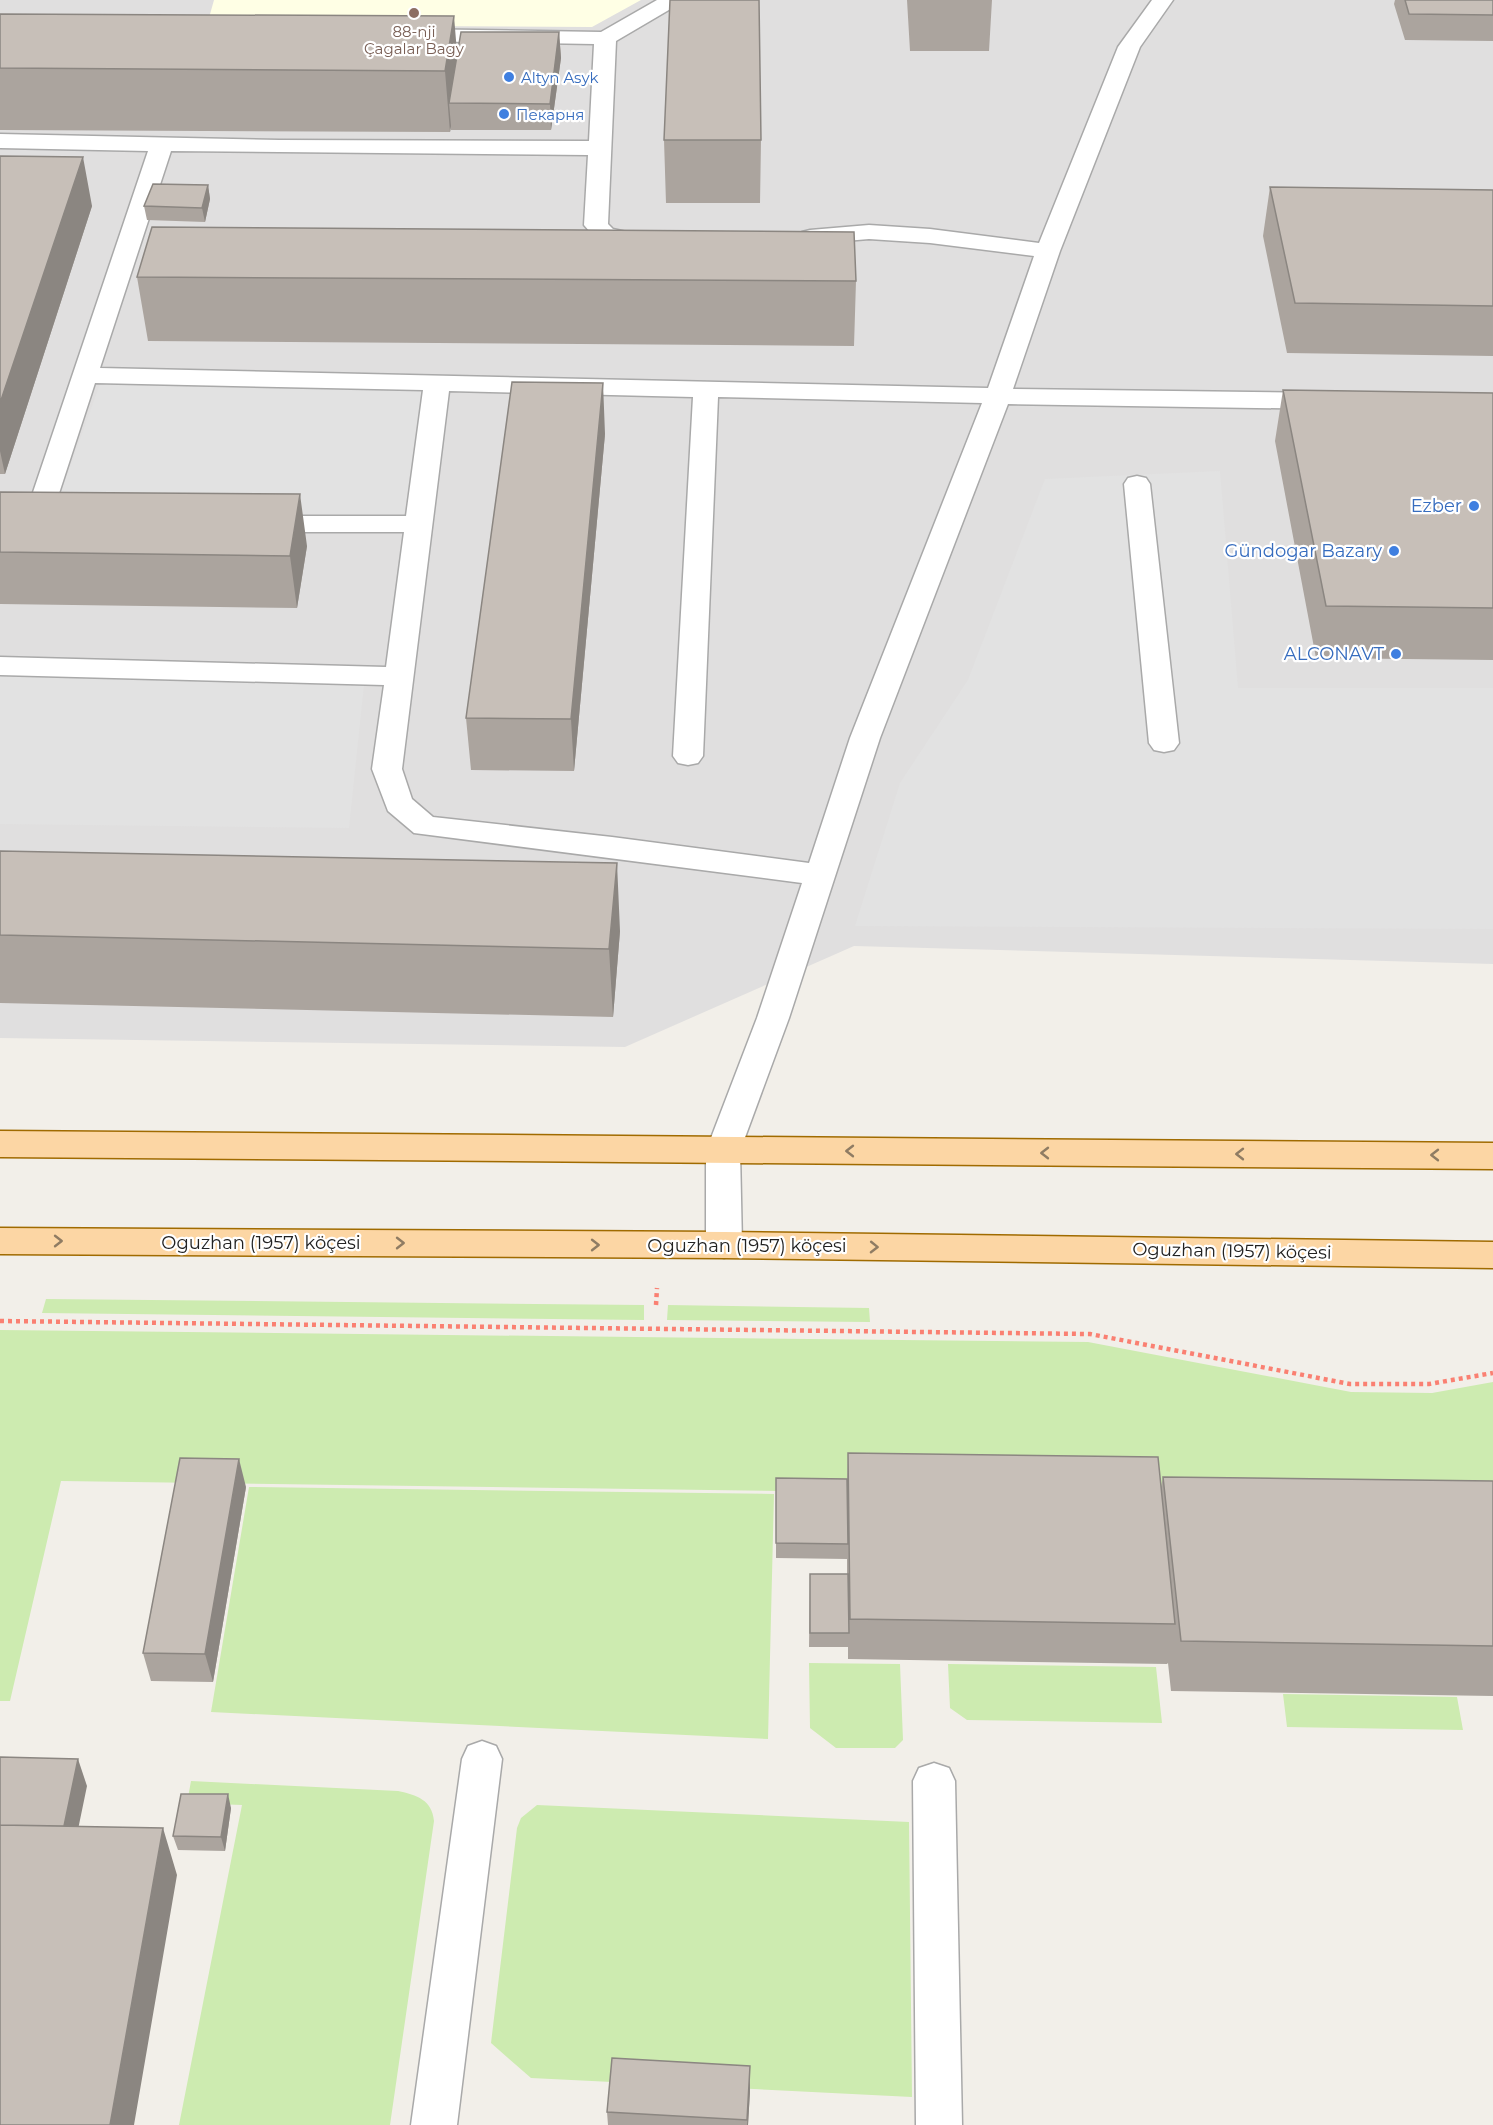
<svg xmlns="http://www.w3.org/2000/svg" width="1493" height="2125" font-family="Montserrat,sans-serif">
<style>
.residential{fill:#e0dfdf}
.education{fill:#ffffe5}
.grass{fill:#cdebb0}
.parking{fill:#e2e2e2}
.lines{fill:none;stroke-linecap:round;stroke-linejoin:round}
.minor-casing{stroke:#a9a9a9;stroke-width:3}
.major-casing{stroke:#a06b00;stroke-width:3}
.path{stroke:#fa8072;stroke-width:4.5;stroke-dasharray:4 4;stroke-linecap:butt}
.minor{fill:#fff;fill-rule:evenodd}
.major{fill:#fcd6a4;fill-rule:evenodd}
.wall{fill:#aba49e}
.shaded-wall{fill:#8b8681}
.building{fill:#c7bfb8;stroke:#8b8681;stroke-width:1.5}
.oneway{stroke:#8f7c63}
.education-dot{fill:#8d6e63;stroke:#fff;stroke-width:2}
.shop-dot{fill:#3f7fe0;stroke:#fff;stroke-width:2}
.labels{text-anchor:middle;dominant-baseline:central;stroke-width:4.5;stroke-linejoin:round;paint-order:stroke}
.far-education-label{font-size:15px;fill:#785e54;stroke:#fff}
.far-shop-label{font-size:15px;fill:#366cbe;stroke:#fff;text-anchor:start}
.shop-label{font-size:18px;fill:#366cbe;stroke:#fff;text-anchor:end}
.street-label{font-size:18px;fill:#222;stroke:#fff}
</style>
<rect width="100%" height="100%" fill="#f2efe9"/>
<path class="residential" d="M0 0H1493V964L854 946 625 1047 0 1038Z"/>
<path class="education" d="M214 0H641L592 27 207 25Z"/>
<path class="grass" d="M46 1299 644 1305V1320L42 1313Z
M668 1305 869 1308 870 1322 667 1320Z
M0 1330 1088 1342 1351 1392 1432 1393 1493 1382V1531L1152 1496 61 1481 10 1701H0Z
M249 1487 774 1494 768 1739 211 1712Z
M809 1663 900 1664 903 1740 895 1748H836L810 1728Z
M948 1664 1156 1667 1162 1723 967 1720 950 1708Z
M1283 1694 1457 1697 1463 1730 1287 1727Z
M191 1781 398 1791C417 1795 432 1800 434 1821L390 2125H179L242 1805 187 1803Z
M537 1805 909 1822 912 2097 531 2078 491 2043 517 1828 521 1818Z"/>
<path class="parking" d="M100 384 422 391 404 517 53 514Z
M1220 471 1238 688H1493V929L855 926 900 783 968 680 1045 479Z
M0 666 365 675 349 828 0 824Z"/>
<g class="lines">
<defs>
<path id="minor" d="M657 0H682L679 4 616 41 608 224 613 229 649 237 653 242 649 247 641 249 597 240 584 225 588 155 171 151 100 368 988 388 1034 256 930 243 869 239 810 244 802 242 798 237 802 232 810 230 869 225 930 229 1039 243 1118 47 1152 0H1173L1140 47 1060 251 1013 389 1326 393 1335 396 1339 401 1335 406 1326 409 1008 404 880 738 789 1018 740 1151 742 1245 736 1254 724 1258 712 1254 706 1245V1151L757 1018 802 883 414 833 388 811 372 769 384 685 0 675V657L386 667 404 532H260L251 530 247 524 251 518 260 516H406L423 390 95 383 49 524 45 530 36 532 0 531V515L25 516 148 151 0 148V134L279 140 589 141 594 44 410 41 402 40 399 35 402 30 410 29 601 32ZM449 391 693 397 673 756 678 763 688 765 698 763 703 756 718 397 982 403 850 738 809 863 612 837 433 817 412 799 402 769Z
M1137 476 1146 478 1150 484 1179 743 1174 750 1164 752 1154 750 1149 743 1124 484 1128 478Z
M482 1741 496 1746 502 1759 457 2125H411L462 1759 468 1746Z
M934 1763 949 1768 955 1781 962 2125H916L913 1781 919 1768Z"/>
<path id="major" d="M0 1131 1493 1143V1169L0 1157Z
M0 1228 724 1232 1493 1242V1268L724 1258 0 1254Z"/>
</defs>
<use href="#minor" class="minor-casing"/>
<use href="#major" class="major-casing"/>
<path class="path" d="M656 1305 657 1288
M0 1321 1090 1334 1350 1384H1429L1493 1373"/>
<use href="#minor" class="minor"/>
<use href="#major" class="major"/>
</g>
<path class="wall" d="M907 0H992L989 51H910Z
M1395 0H1493V41L1405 40 1394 4Z
M0 14 457 54 559 32 561 58 551 130H451V126L450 132 0 130Z
M664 140H761L760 203H666Z
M0 156 92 206 5 474H0Z
M208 185 210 199 205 222 147 220 144 206Z
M1270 187 1493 190V356L1287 353 1263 236Z
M137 277 856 281 854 346 148 341Z
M1283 390 1493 393V660L1316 658 1275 441Z
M605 434 574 771 471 770 466 718Z
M0 492 307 546 297 608 0 604Z
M0 851 620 931 613 1017 0 1003Z
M848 1453 1161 1487 1163 1477 1493 1481V1696L1171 1691 1168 1663 1167 1664 848 1659V1644V1647H809L810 1574H847V1559L776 1558V1478L847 1479Z
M246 1487 213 1682 151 1681 143 1653Z
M231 1808 225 1851 178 1850 173 1836Z
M750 2091 748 2125H608L607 2112Z"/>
<path class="shaded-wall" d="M454 16 459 77 449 103 451 126 450 132 445 71Z
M559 32 561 58 551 130 550 104Z
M83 157 92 206 5 474 0 451V403Z
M208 185 210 199 205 222 202 208Z
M603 383 605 434 574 771 571 719Z
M300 494 307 546 297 608 290 556Z
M617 863 620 931 613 1017 609 949Z
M239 1459 246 1487 213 1682 205 1654Z
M78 1759 87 1786 69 1873 59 1846Z
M228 1794 231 1808 225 1851 221 1837Z
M163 1828 177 1875 134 2125H110Z
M750 2066V2091L748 2125H747Z"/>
<path class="building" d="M670 0H759L761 140H664Z
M1405 0H1493V15L1409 14Z
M0 14 454 16 445 71 0 68Z
M461 32H559L550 104 449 103Z
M0 156 83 157 0 403Z
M153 184 208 185 202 208 144 206Z
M1270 187 1493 190V306L1295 303Z
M152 227 854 232 856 281 137 277Z
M512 382 603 383 571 719 466 718Z
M1283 390 1493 393V608L1326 606Z
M0 492 300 494 290 556 0 552Z
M0 851 617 863 609 949 0 935Z
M848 1453 1158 1457 1175 1624 850 1619Z
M180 1458 239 1459 205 1654 143 1653Z
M1163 1477 1493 1481V1646L1181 1641Z
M776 1478 847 1479 848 1544 776 1543Z
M810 1574H848L849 1633H810Z
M0 1757 78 1759 64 1826 0 1825Z
M181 1794H228L221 1837 173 1836Z
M0 1825 163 1828 110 2125H0Z
M612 2058 750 2066 747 2120 607 2112Z"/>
<defs><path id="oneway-chevron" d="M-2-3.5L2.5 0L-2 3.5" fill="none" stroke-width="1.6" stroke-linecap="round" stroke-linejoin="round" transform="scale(1.5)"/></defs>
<g class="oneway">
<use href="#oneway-chevron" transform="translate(850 1151) rotate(-180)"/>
<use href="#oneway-chevron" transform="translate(1045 1153) rotate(-180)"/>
<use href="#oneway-chevron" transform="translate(1240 1154) rotate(-180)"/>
<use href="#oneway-chevron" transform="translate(1435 1155) rotate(-180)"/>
<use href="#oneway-chevron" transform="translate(58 1241)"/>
<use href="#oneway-chevron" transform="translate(400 1243)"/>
<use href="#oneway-chevron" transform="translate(595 1245)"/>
<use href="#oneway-chevron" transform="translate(874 1247) rotate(1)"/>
</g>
<circle class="education-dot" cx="414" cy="13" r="6"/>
<g class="shop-dot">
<circle cx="509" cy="77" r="6"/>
<circle cx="504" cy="114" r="6"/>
<circle cx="1474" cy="506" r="6"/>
<circle cx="1394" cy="551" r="6"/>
<circle cx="1396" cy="654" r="6"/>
</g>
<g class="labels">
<g class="far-education-label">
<text x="414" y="31">88-nji<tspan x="414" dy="17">Çagalar Bagy</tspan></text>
</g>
<g class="far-shop-label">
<text x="521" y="77">Altyn Asyk</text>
<text x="516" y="114">Пекарня</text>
</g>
<g class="shop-label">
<text x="1462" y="506">Ezber</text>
<text x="1382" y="551">Gündogar Bazary</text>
<text x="1384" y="654">ALCONAVT</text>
</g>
<g class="street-label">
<text x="261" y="1243">Oguzhan (1957) köçesi</text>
<text x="747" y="1246">Oguzhan (1957) köçesi</text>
<text transform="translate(1232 1251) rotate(1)">Oguzhan (1957) köçesi</text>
</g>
</g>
</svg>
